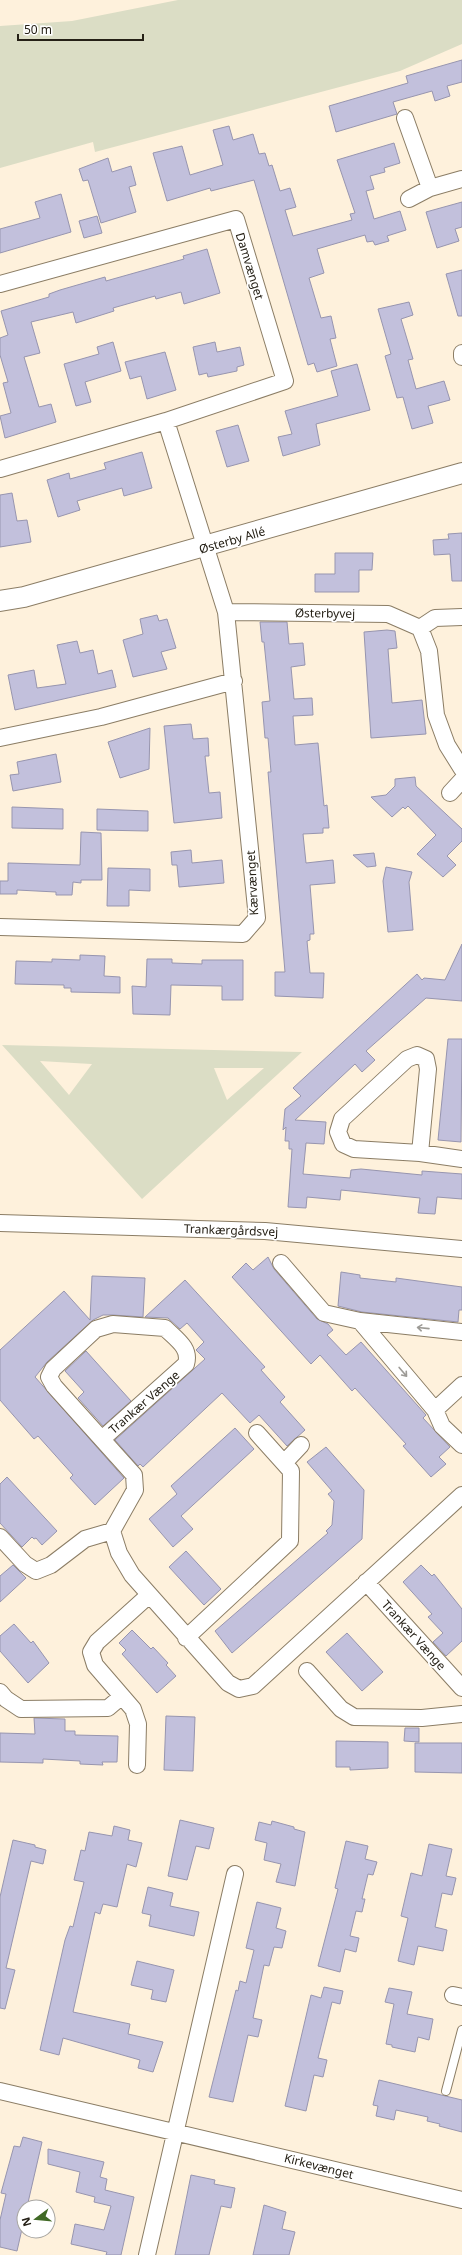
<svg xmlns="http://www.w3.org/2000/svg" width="462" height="2255" font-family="'Noto Sans',sans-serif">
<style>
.green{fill:#dbddc5;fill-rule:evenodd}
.building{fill:#c2c0dc;stroke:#9795af}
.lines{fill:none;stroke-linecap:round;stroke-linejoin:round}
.service-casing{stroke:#8b7d65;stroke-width:10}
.minor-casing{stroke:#8b7d65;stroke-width:18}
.tertiary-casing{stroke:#8b7d65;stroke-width:22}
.service{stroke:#fff;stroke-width:8}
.minor{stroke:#fff;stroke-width:16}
.tertiary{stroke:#fff;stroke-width:20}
.oneway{stroke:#9d9b96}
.labels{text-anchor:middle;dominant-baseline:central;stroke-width:3.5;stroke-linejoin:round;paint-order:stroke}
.street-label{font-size:12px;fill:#252016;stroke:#fff}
</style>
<rect width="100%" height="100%" fill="#fef1dc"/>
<path class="green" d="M178 0H462V44L400 71 95 152 93 142 0 168V26L72 21Z
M2 1045 302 1052 142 1199ZM40 1061 91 1064H92L69 1095ZM214 1068H264L227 1100Z"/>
<path class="building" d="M462 60V82L447 86 450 96 435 101 432 91 393 102 397 114 336 132 329 106 408 83 406 76Z
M229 126 233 140 253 134 259 154 265 153 269 166 272 165 280 191 290 188 296 207 285 210 293 236 352 220 350 214 355 213 337 160 394 143 400 163 384 168 385 172 370 176 374 189 366 191 374 219 400 211 406 230 387 236 389 241 375 245 373 241 367 242 365 235 317 249 324 273 309 278 321 318 331 316 336 338 330 339 337 366 317 372 314 363 308 365 254 180 211 191 210 188 167 201 153 153 182 146 190 175 223 165 213 130Z
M108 158 112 172 131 166 136 185 129 187 136 212 101 223 88 180 83 181 79 169Z
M61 194 71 232 0 253V229L40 218 35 202Z
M462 202V227L455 229 459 241 437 248 426 212Z
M97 216 102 233 84 238 79 221Z
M207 249 220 293 184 304 181 292 156 299 155 296 113 308 114 311 76 323 73 312 31 322 40 353 24 357 39 407 51 404 56 422 5 438 0 416 11 413 3 383 8 382 0 355V338L8 335 1 311 49 297V294L60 290 105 277 106 281 184 259 183 256Z
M462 270V316H458L446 274Z
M409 302 413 315 401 319 413 359 408 360 416 389 444 381 450 400 428 406 433 423 412 429 403 397 397 398 385 356 391 354 378 309Z
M113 342 121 371 85 382 91 402 76 406 64 364 99 354 97 347Z
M215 342 217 352 240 347 244 365 237 367V371L208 377 207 373 199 375 193 347Z
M165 352 176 390 147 399 141 376 130 379 125 362Z
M357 364 370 410 316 424 320 445 283 456 278 437 292 434 285 411 338 396 331 371Z
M238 425 249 461 227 467 216 431Z
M142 452 152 488 124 496 122 488 77 501 80 510 58 517 47 480 69 473 70 479 106 469 104 463Z
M12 493 17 521 27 520 31 542 0 547V495Z
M462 533V581H452L450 554 434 555 433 540 449 539 448 534Z
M335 553H373L372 570H359V592H315V574H335Z
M157 615 159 621 167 619 176 648 161 652 167 669 133 677 123 640 143 634 140 619Z
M260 622H287L289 644 303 643 305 665 291 667 294 699 312 698 313 715 293 716 295 745 318 743 324 806 327 805 329 828H323V833L303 834 306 863 333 860 335 883 310 885 314 934H310V940L307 941 310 973H324L323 998 275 996V972H285L268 772H271L268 738H265L262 702 270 701 264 642H262Z
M387 630 395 631 397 648 388 649 392 703 422 700 426 734 371 738 364 632Z
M77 641 80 653 93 650 98 674 112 670 116 687 15 710 8 675 34 670 37 688 66 684 57 645Z
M191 724 193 739 208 738 209 756H205L209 793 220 792 222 818 174 823 164 726Z
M150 728 149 769 120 778 108 742Z
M56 754 61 782 13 791 10 775 19 774 17 762Z
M415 777 416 786 462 829V841L447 856 456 865 443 877 417 854 436 835 408 806 405 809 403 807 392 817 371 797 386 795 395 786V779Z
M12 807 63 809V829L12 828Z
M97 809 148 811V831L97 830Z
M81 832 101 833 102 880H81V883L73 882 72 895H56V892L17 890V894H0V881H8V863L80 865Z
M191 850 192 863 222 860 224 883 179 887 177 865H172L171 852Z
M374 853 376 866 367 867 353 855Z
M386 867 412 872 409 882 413 930 388 932 383 881Z
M108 868 150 869V891L129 890V906H107Z
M462 944V1001L426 998 366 1051 375 1060 362 1072 355 1064 295 1120 326 1122 324 1144 306 1143 303 1174 350 1178 351 1170 361 1169 422 1175V1171L462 1174V1199L437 1197 435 1214 418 1213 420 1198 341 1190 340 1200 307 1197 306 1208 288 1207 292 1149H289V1141H285L286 1127 283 1130 285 1109 301 1096 293 1088 417 974 422 980 424 978 445 980Z
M80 955 105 956 104 976 120 977V993L71 992V988H64V985L15 984 16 961 52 962V959L80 960Z
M147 959H172V963L202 964V960H243V1000H222V986L171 985 170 1015 133 1014 132 986 146 987Z
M448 1039H462L461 1142 438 1140Z
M268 1257 274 1269 317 1319 328 1324 333 1330 327 1335 346 1355 361 1342 426 1415 423 1418 450 1447 439 1457 446 1464 431 1477 403 1446 406 1444 355 1388 352 1391 320 1355 311 1364 232 1277 246 1263 253 1270Z
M341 1272 360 1275V1278L396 1282V1278L462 1287V1310H459L458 1322 362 1312 338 1306Z
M92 1276 145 1278 143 1317 113 1315H103L93 1320 47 1362 35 1377 124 1478 95 1505 70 1478 73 1475 38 1436 34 1439 0 1400V1350L64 1291 90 1320Z
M185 1280 265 1367 261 1370 285 1397 280 1402 305 1430 287 1446 259 1415 250 1423 222 1393 143 1467 140 1464 138 1466 115 1440 205 1359 196 1350 204 1342 187 1323 180 1329 168 1318 145 1317Z
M86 1351 131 1401 103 1426 78 1398 84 1392 65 1371Z
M235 1428 254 1449 181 1516 193 1529 173 1547 149 1519 177 1494 171 1486Z
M326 1447 364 1490 362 1539 232 1653 215 1631 328 1533 326 1531 332 1525 334 1501 328 1494 332 1491 307 1462Z
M7 1477 57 1531 42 1545 36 1538 34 1539 32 1537 22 1547 0 1523V1484Z
M186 1551 221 1589 204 1605 169 1567Z
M13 1565 26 1578 0 1602V1576Z
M421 1565 432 1576 434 1574 462 1609V1641L446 1656 433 1642 443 1633 428 1617 432 1614 403 1582Z
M14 1624 31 1643 33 1641 49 1663 28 1683 0 1651V1636Z
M132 1630 151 1649 153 1647 168 1663 166 1665 176 1676 157 1693 122 1654 126 1650 119 1643Z
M347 1633 383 1672 362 1691 326 1652Z
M166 1716 195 1717 193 1771 164 1770Z
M34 1718 65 1719V1731H75V1735L118 1736 117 1762H102L103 1765 80 1764V1761L43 1759V1763L0 1762V1733L35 1734Z
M405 1728H419V1742L404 1741Z
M336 1741 388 1742V1768L350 1770V1767H336Z
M415 1743H462V1773L415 1772Z
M180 1820 214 1828 209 1849 196 1846 187 1880 168 1876Z
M272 1821 294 1827V1829L305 1832 295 1886 276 1882 281 1864 264 1860 267 1843 255 1840 259 1822 271 1825Z
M114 1826 130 1830 128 1840 142 1843 136 1867 127 1864 117 1907 103 1904 100 1914 95 1912 73 2012 130 2024 128 2034 163 2042 153 2072 138 2068 140 2060 63 2038 59 2055 40 2050 65 1940 70 1926 73 1927 84 1882 74 1880 81 1850 85 1851 89 1832 112 1836Z
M13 1840 35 1845V1847L46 1850 43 1864 31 1861 6 1968 15 1970 5 2009 0 2008V1897Z
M346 1841 368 1846 365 1859 377 1862 373 1875 368 1874 362 1899H365L362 1912 356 1911 350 1936 359 1938 356 1952 345 1949 340 1972 318 1966 338 1889 335 1888Z
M429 1844 452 1849 446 1876 456 1878 452 1895 442 1893 435 1927 447 1930 443 1951 418 1946 414 1965 398 1961 408 1918 401 1916 411 1873 422 1876Z
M148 1887 173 1893 170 1906 199 1912 194 1936 149 1926 151 1915 142 1913Z
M257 1902 281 1908 276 1928 286 1931 282 1948 274 1947 269 1966 264 1965 253 2018 262 2020 258 2037 248 2035 233 2102 209 2097 236 1990 238 1991 240 1981 246 1983 254 1950 246 1948Z
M137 1961 174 1970 166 2002 151 1999 153 1990 131 1985Z
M324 1987 343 1991 340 2004 332 2002 318 2058 327 2060 323 2077 314 2075 306 2111 285 2106 311 1995 321 1998Z
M389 1988 412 1992 407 2014 433 2019 429 2040 418 2037 415 2052 392 2047V2045L386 2044 394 2004 385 2002Z
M379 2080 462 2100V2132L439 2126 440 2124 427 2121 428 2117 396 2110 394 2120 376 2116 378 2106 373 2105Z
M23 2137 42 2142 27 2207H24V2220L17 2251 0 2247V2220L6 2194 1 2193 14 2146 20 2147Z
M48 2149 104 2162 100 2177 107 2179 105 2190 134 2197 121 2255H106L107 2252 71 2244 75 2224 104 2230 111 2206 94 2202 95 2197 76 2192 80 2172 48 2164Z
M191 2175 215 2180 214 2184 235 2188 231 2208 221 2206 209 2255H175Z
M264 2205 286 2212 282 2229 295 2232 289 2255H253Z"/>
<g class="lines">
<defs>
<path id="service" d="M446 2091 462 2030"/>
<path id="minor" d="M405 118 430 188
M409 199 430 188 462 179
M0 284 236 219 285 381 166 421 0 469
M462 353V357
M226 612 388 614 420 628 429 651 436 715 447 745 462 769
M420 628 435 618 462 617
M0 738 101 717 234 681
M450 793 462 780
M0 927 243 934 257 918 226 612 166 421
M420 1153 428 1069 426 1059 417 1055 407 1059 342 1119 338 1132 343 1144 354 1149 420 1153 462 1159
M0 1223 265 1231 462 1249
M281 1263 324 1313 360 1321
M462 1332 360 1321 435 1410 462 1385
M435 1410 442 1426 462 1445
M102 1439 186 1364C191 1348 176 1339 165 1328L113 1324 96 1329 53 1369 49 1377 54 1386 134 1475 135 1490 112 1531 119 1553 132 1575 228 1683 239 1689 253 1686 462 1495
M284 1463 301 1445
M0 1537 25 1564 36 1571 51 1565 85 1539 112 1531
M366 1582 462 1688
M186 1638 290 1541 291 1471 257 1433
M307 1671 341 1709 354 1717 422 1718 462 1714
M0 1692 6 1699 21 1709 108 1708 121 1697
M137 1765 138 1724 133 1709 95 1665 91 1652 97 1642 148 1596
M453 1995 462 1997
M0 2091 462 2200
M147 2255 235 1874"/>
<path id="tertiary" d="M0 601 24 597 462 473"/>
</defs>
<use href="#service" class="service-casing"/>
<use href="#minor" class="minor-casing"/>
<use href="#tertiary" class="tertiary-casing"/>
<use href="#service" class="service"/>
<use href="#minor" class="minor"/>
<use href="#tertiary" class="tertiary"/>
</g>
<defs><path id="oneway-shaft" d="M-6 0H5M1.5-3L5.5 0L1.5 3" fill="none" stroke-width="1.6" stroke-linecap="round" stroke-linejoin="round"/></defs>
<g class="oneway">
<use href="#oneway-shaft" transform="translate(423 1328) rotate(-174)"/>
<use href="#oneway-shaft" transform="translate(403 1372) rotate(50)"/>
</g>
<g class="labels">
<g class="street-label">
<text transform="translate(250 266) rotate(73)">Damvænget</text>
<text transform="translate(232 540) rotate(-16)">Østerby Allé</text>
<text transform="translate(325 613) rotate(1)">Østerbyvej</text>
<text transform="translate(252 883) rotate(-93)">Kærvænget</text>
<text transform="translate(231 1230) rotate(2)">Trankærgårdsvej</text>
<text transform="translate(144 1402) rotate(-41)">Trankær Vænge</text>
<text transform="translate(414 1635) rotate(48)">Trankær Vænge</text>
<text transform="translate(319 2166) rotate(14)">Kirkevænget</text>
</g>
</g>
<g transform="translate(36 2219) rotate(254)"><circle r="19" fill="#ffffff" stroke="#a8a6a2"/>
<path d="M0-3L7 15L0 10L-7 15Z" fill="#416a26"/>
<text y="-6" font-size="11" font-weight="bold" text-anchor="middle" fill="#252016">N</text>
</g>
<path d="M18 34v6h125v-6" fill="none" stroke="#252016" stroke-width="2"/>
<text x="24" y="34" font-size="12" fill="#252016" stroke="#ffffff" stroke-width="3" paint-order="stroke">50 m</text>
</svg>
